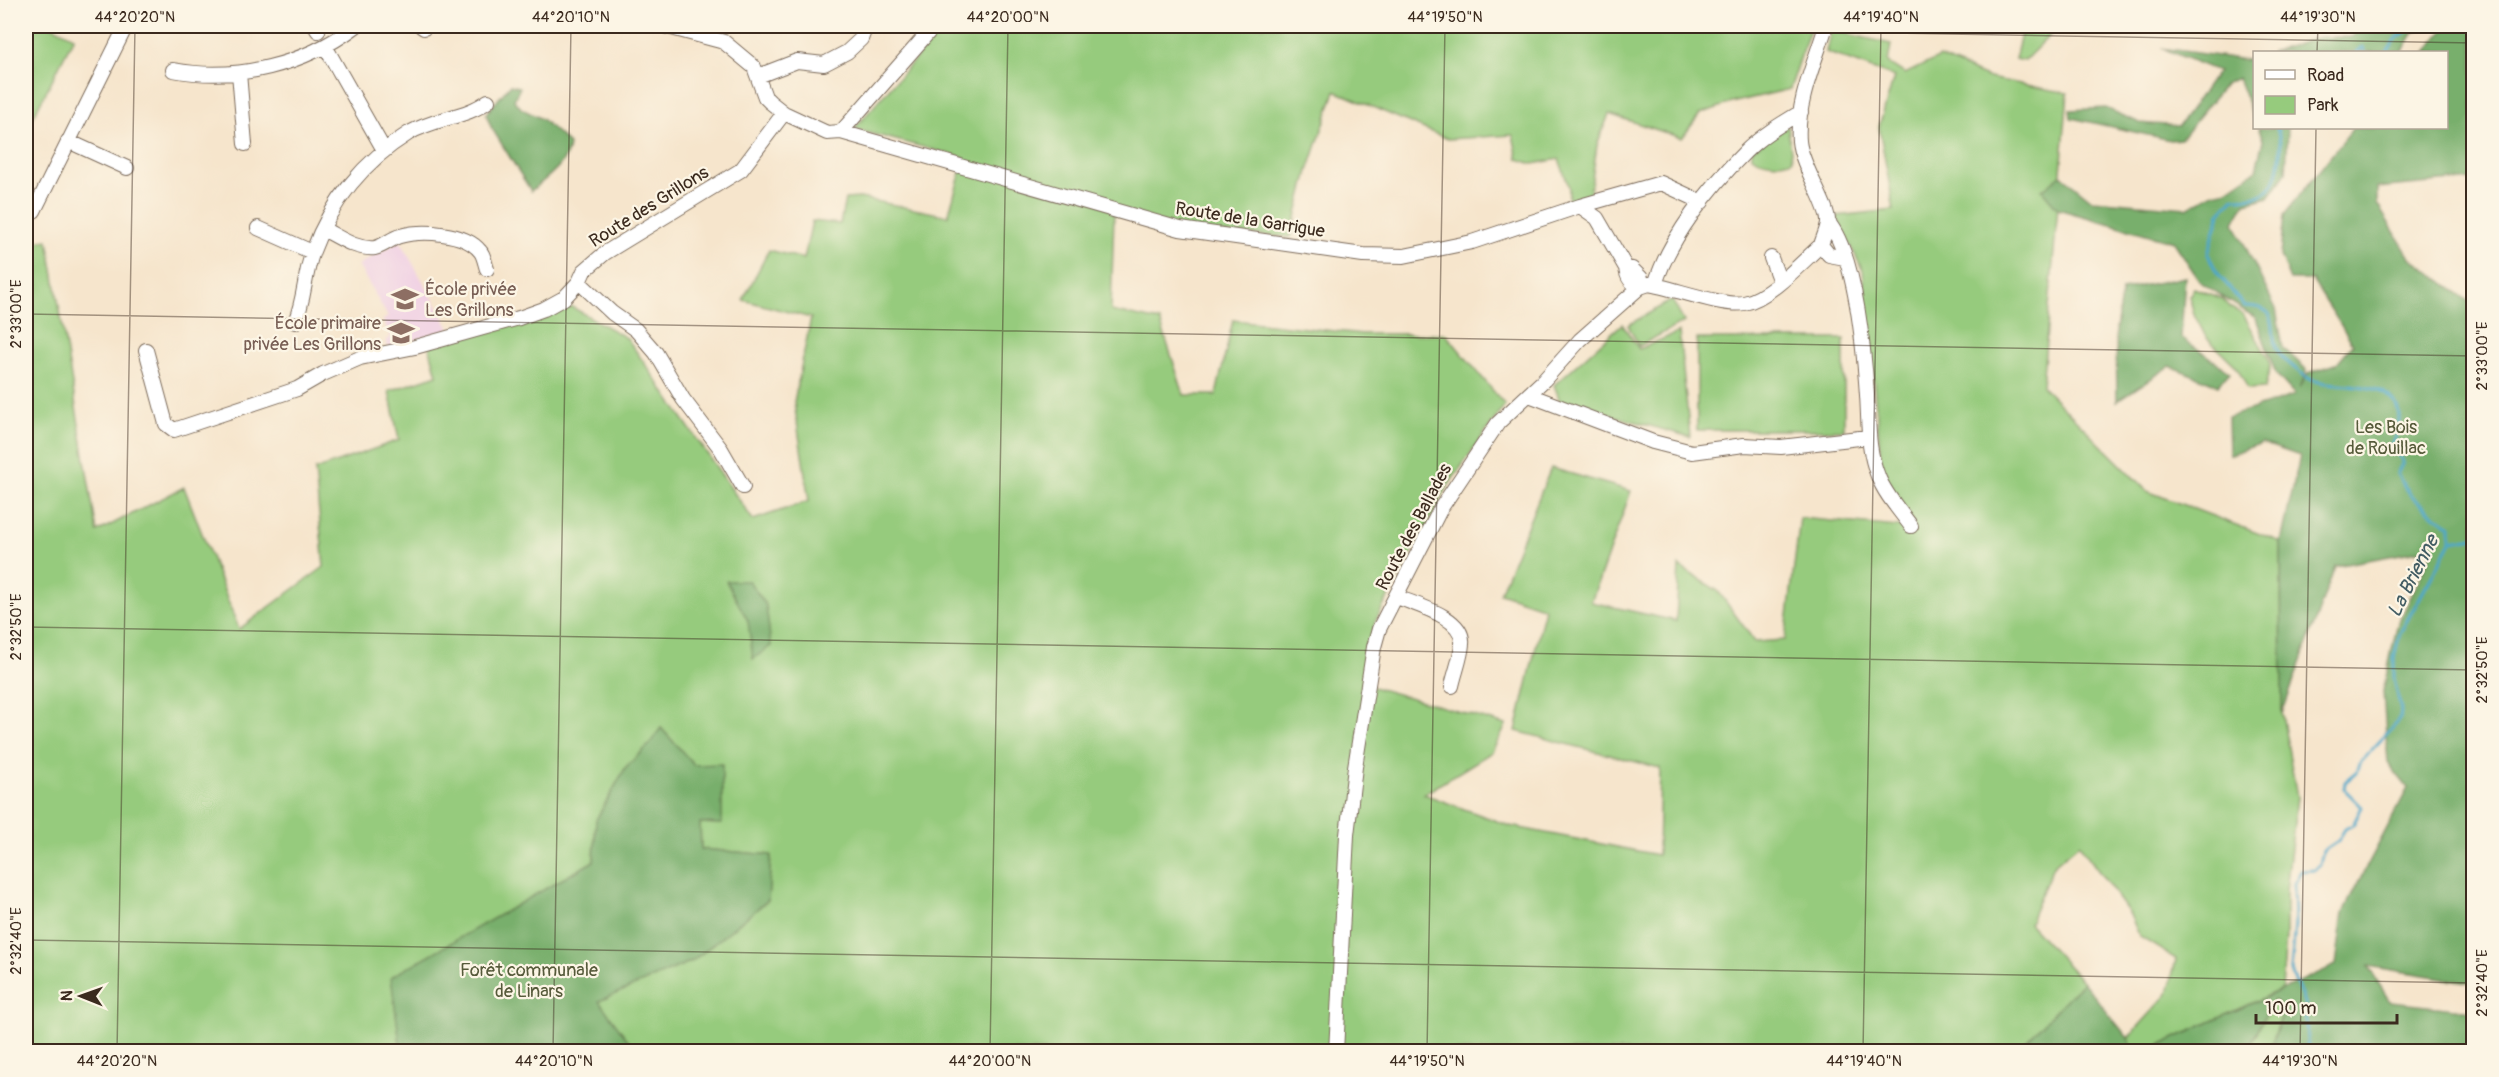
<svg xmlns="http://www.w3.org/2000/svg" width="2499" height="1077" font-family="Pangolin,sans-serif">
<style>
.built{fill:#f0d0e4}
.green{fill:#96cb7d;stroke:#687a4e;stroke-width:1.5}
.forest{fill:#78af6c;stroke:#5a6c45;stroke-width:1.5}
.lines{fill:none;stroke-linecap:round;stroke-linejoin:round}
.stream{stroke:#4ca7ca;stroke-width:3}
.minor-casing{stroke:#7c6b5b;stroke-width:16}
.minor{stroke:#fff;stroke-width:14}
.ticks{fill:none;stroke:#3b2a1e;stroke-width:1.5;stroke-opacity:0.45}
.labels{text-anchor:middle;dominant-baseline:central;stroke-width:4.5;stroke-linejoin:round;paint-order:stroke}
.street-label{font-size:18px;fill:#3b2a1e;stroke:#fcf5e5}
.education-label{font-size:18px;fill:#785e54;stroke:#fcf5e5;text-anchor:start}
.park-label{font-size:18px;fill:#565a3a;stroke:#fcf5e5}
.water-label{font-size:20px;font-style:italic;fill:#425c63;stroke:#fcf5e5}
.neatline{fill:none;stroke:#3b2a1e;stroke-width:2}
.ticks-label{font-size:15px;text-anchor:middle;fill:#3b2a1e}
</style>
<rect width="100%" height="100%" fill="#fcf5e5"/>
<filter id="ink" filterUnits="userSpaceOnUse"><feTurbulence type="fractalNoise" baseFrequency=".0167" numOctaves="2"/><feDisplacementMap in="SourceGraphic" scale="12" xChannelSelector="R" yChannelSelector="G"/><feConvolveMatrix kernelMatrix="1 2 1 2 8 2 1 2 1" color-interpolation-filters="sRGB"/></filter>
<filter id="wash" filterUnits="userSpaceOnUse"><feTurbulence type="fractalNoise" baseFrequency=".008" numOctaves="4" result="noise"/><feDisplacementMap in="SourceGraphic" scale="24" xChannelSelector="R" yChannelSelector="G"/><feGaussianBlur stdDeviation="1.35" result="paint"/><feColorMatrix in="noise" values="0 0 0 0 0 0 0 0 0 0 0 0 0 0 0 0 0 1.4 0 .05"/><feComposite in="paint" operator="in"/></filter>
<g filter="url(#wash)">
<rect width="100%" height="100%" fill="#f6e5cc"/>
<path class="built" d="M400 241 450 329 388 348 386 340 391 338 383 320 388 317 358 265Z"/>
<path class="green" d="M26 26H52L74 37 26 131Z
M944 26H1811L1790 89 1731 103 1700 114 1682 138 1609 114 1597 145 1589 200 1568 206 1569 187 1559 159 1533 164 1518 159 1513 135 1448 139 1335 91 1308 171 1291 237 1183 231 1114 214 1111 311 1160 321 1184 395H1216L1233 320 1362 334H1446L1505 405 1449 484 1375 622 1366 685 1506 725 1492 752 1424 794 1510 826 1658 855 1660 768 1516 731 1545 608 1500 593 1551 468 1631 491 1591 602 1676 621 1679 566 1718 591 1755 642 1785 640 1800 518 1909 528 1882 470 1863 271 1836 216 1894 210 1879 127 1894 77 1826 52 1831 30 1891 44 1888 63 1905 74 1940 57 1989 78 2068 93 2042 386 2147 491 2281 542 2282 714 2297 797 2286 891V936L2282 989 2147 1051H2134L2128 1038 2168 994 2176 959 2140 937 2129 913 2079 844 2053 866 2029 923 2083 982 2017 1051H636L598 1001 692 961 768 900 771 855 701 849 700 823 721 824 694 765 661 728 649 745 626 767 596 820 594 861 392 977 401 1051 26 1052V243L48 240 97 532 184 487 239 629 324 567 315 470 399 440 389 391 437 375 429 346 572 307 627 338 753 520 809 501 794 402 811 318 743 300 769 250 804 259 812 221 840 224 845 199 860 198 948 216 965 158 854 129Z
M2023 26H2059L2024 61 2015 59Z
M1788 126 1792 160C1781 165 1762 163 1752 156V149Z
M2194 288 2223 299 2231 308 2243 314 2268 358 2270 366 2265 388 2248 389 2237 367 2206 337 2194 314 2189 296Z
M1672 300 1684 322 1639 346 1628 325Z
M1622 324 1639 349 1679 332 1690 437 1560 401 1554 385Z
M1697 339H1844V430H1697Z
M2273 1000 2285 1006 2269 1051 2247 1052Z"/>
<path class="forest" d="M2366 26H2428L2414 32 2402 52H2271L2320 37H2351Z
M2447 26H2473V179L2377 188V204L2409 256 2473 305 2474 361 2471 381 2474 385 2473 983 2368 966 2390 1002 2473 1011V1051H2269L2285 1007 2273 1000 2247 1051H2147L2336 965 2343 912 2408 788 2388 763 2383 691 2397 626 2434 548 2335 566 2282 714 2281 542 2300 456 2262 443 2229 455 2228 417 2295 395 2276 374 2256 318 2201 283 2174 242 2058 209 2042 190 2061 175 2092 200 2187 208 2213 193 2227 190 2256 170 2263 140 2258 128H2288L2286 173 2269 197 2245 203 2234 223 2276 309 2283 348 2307 370 2300 388 2308 373 2336 364 2353 344 2312 280H2290L2280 256 2284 215 2353 128H2446V52H2426Z
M2161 48 2247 60 2254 57V119L2238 78 2226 83 2181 139 2170 140 2071 118 2070 110 2106 108 2140 123 2179 126 2218 71Z
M510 85 520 87 514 100 522 109 542 119 569 144C569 163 544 180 531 191L491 127 486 114Z
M2185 277 2181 337 2230 372 2218 385 2170 366 2117 401 2116 329 2122 290Z
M726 581H749L766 605 771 646 753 659 748 621Z
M661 728 694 765 722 764V824L700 823 701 849 771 855 768 900 692 961 599 1001 636 1051H401L391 977 594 861 596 820 626 767 649 745Z
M2083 982 2128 1038 2134 1051H2017Z"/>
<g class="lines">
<path class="stream" d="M2357 52 2363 47 2365 52
M2387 52 2397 38 2414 26
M2277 128C2283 147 2282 189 2258 196 2250 198 2241 198 2234 198L2220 213 2208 254 2216 271 2244 306C2291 306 2260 339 2285 360 2293 366 2305 379 2315 381 2340 388 2400 378 2399 419 2398 430 2398 436 2391 445L2395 447 2403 462 2397 474C2411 500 2427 510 2451 526V542L2400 633 2394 657V679L2401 710 2400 720 2361 761 2357 772 2345 782 2344 789 2362 807 2353 825 2345 829 2338 841 2323 851 2320 864 2315 870 2301 871 2294 883 2295 924 2291 971 2305 1005 2308 1052
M2452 541 2474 537"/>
</g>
</g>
<g filter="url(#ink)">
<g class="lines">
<defs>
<path id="minor" d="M315 26 318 31
M421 26 424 28
M664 26 724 42 754 67 765 97 770 102 784 113 827 133 841 132 934 26
M325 46 384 150
M173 70C237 82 304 65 356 26
M239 73 245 144
M758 76 797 61 824 64 847 52 861 39 866 26
M841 132 1180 229 1363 255 1404 256 1472 242 1580 206 1661 183 1702 202
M68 141 127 168
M1580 206 1597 218 1626 268C1627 278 1631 283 1640 287L1641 278 1632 269 1626 268
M34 211 126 26
M1828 222C1856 256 1864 351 1867 395 1869 423 1867 449 1878 476 1884 493 1900 511 1911 526
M258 228 312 252
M323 229C339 237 356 250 375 248 384 246 392 238 400 236 422 230 465 232 480 251 484 255 485 264 487 269
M1821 245C1823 238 1827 230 1828 223 1830 207 1801 166 1799 141 1796 103 1815 62 1826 26
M1821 245 1829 255 1845 258
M1771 258 1780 282
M579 282 612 313 636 330 656 353 683 399 721 449 743 487
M1655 285C1669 238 1710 187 1745 152 1761 136 1781 124 1801 112
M295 322C305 299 304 275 313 251 331 202 364 161 409 133 435 118 468 117 488 101
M146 350 166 424 174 430 297 389 323 374 360 358 415 347 519 318 544 309 564 298 579 282 584 271 605 253 741 170 784 113
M1529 395 1653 442 1692 452 1744 445 1781 447 1868 437
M1397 597C1416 605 1465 617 1462 644 1461 658 1455 672 1452 686
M1336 1052 1347 835 1355 767 1374 647 1379 629 1441 508 1498 423 1544 380 1580 340 1640 287 1649 284C1673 288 1723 307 1744 303 1770 298 1802 262 1821 245"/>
</defs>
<use href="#minor" class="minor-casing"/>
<use href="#minor" class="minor"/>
</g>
</g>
<path class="ticks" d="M1478 26 2474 43M2317 52 2318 26M26 314 2474 356M26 627 2474 670M26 940 2474 983M117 1052 135 26M553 1052 571 26M990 1052 1008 26M1427 1052 1445 26M1863 1052 1881 26M2300 1052 2316 128"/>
<defs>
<symbol id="school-bare" viewBox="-9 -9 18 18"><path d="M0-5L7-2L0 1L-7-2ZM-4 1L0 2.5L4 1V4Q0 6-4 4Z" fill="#8d6e63" stroke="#fcf5e5" stroke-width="2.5" paint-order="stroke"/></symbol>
</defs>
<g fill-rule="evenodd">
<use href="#school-bare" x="386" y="280" width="38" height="38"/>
<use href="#school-bare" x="382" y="314" width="38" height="38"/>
</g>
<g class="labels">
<g class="street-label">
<text transform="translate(649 207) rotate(-32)">Route des Grillons</text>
<text transform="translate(1250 220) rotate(9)">Route de la Garrigue</text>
<text transform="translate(1414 527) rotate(-62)">Route des Ballades</text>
</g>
<g class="education-label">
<text x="425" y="289">École privée<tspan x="425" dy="21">Les Grillons</tspan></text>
<text x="381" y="323" text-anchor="end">École primaire<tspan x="381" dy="21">privée Les Grillons</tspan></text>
</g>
<g class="park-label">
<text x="2386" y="427">Les Bois<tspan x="2386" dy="21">de Rouillac</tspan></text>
<text x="529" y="970">Forêt communale<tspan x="529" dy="21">de Linars</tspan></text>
</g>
<g class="water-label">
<text transform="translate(2413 576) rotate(-63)">La Brienne</text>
</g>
</g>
<rect width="2499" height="1077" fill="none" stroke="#fcf5e5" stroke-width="66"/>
<rect x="2253" y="51" width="195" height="78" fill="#fcf5e5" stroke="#afa495" stroke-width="1.5"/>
<rect x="2265" y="70" width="30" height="9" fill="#ffffff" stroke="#afa495" stroke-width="1.5"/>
<text x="2307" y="81" font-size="18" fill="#3b2a1e">Road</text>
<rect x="2265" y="96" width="30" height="18" fill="#96cb7d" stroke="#afa495" stroke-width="1.5"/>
<text x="2307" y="111" font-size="18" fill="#3b2a1e">Park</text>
<g transform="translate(81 996) rotate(271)" stroke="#fcf5e5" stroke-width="4.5" paint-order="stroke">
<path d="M0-4.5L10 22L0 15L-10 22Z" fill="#3b2a1e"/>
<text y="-9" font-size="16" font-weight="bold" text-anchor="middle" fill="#3b2a1e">N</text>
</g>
<path d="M2256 1014v9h141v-9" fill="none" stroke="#3b2a1e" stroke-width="3"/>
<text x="2265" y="1014" font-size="18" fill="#3b2a1e" stroke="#fcf5e5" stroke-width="4.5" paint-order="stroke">100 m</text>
<rect x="33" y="33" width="2433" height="1011" class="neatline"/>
<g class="ticks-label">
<text x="135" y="22">44°20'20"N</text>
<text x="571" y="22">44°20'10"N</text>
<text x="1008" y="22">44°20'00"N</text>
<text x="1445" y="22">44°19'50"N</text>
<text x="1881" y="22">44°19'40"N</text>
<text x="2318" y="22">44°19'30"N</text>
<text transform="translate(16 314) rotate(-90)" y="5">2°33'00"E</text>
<text transform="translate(2482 356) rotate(-90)" y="5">2°33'00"E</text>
<text transform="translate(16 627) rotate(-90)" y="5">2°32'50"E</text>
<text transform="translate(2482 670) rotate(-90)" y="5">2°32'50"E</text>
<text transform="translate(16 941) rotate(-90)" y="5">2°32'40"E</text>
<text transform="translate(2482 983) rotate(-90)" y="5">2°32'40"E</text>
<text x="117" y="1066">44°20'20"N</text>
<text x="554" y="1066">44°20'10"N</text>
<text x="990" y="1066">44°20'00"N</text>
<text x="1427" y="1066">44°19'50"N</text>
<text x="1864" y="1066">44°19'40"N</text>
<text x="2300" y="1066">44°19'30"N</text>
</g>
</svg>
